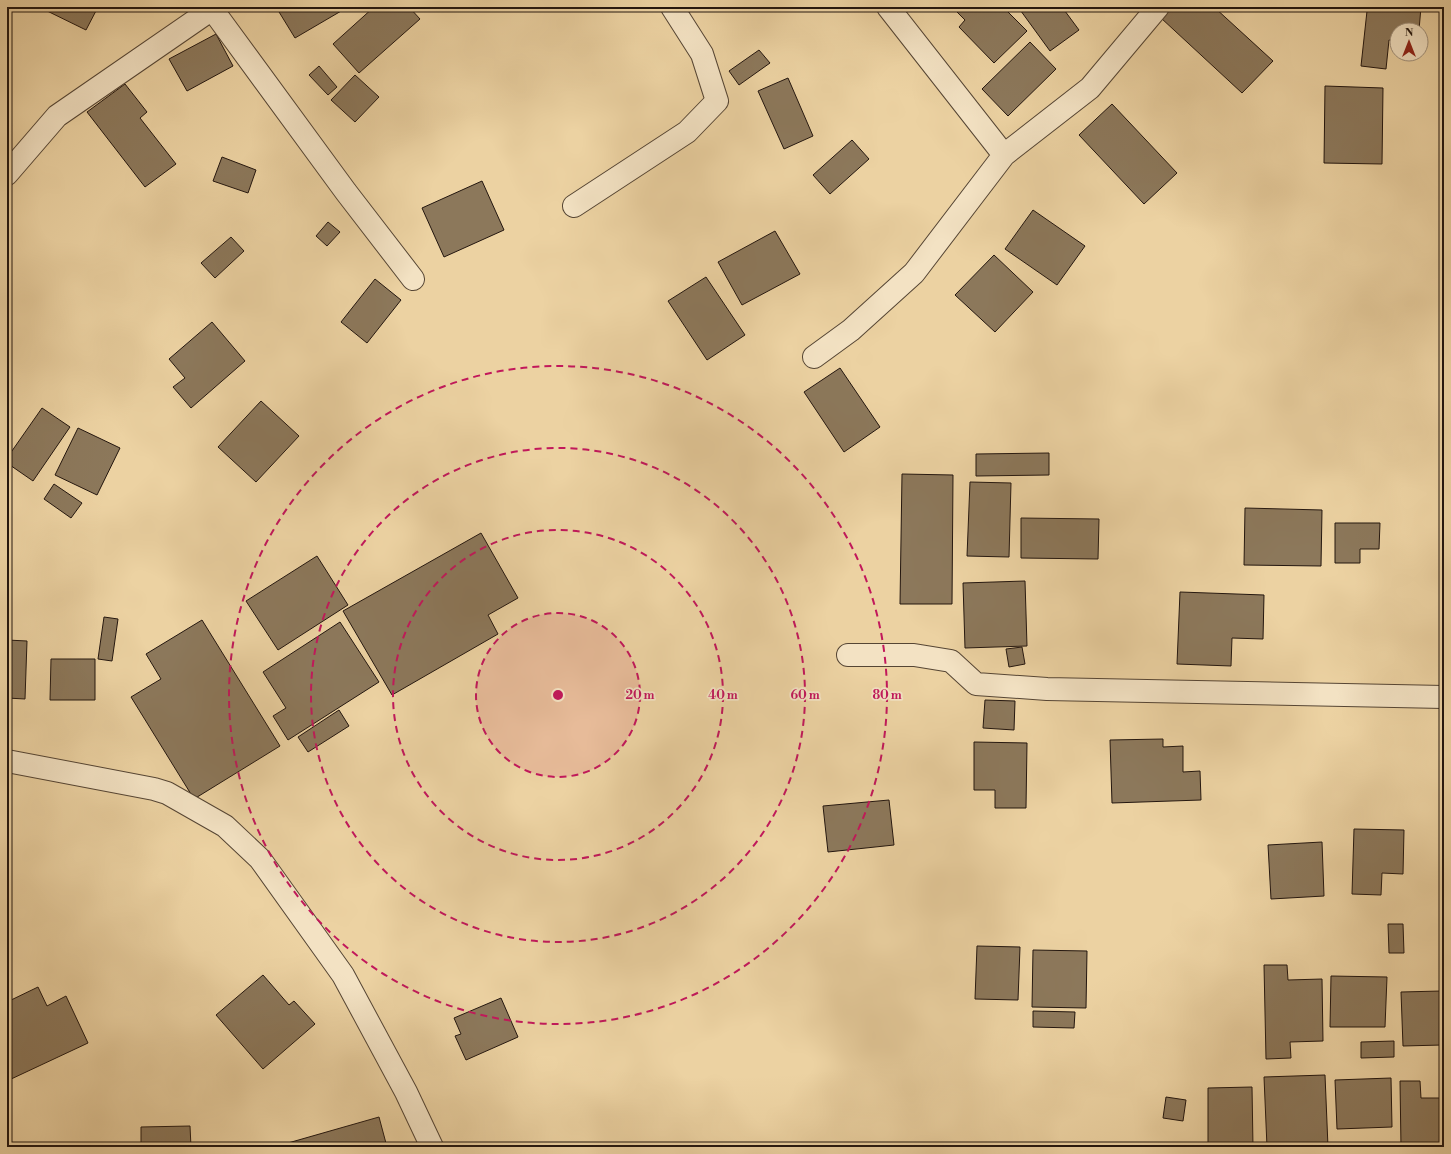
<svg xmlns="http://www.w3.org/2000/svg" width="1451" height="1154" font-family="'Libre Bodoni',serif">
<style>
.building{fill:#8c785b;stroke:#23160f}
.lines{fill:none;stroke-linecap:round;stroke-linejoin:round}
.minor-casing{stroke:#554534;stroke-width:24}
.minor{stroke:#f3e2c3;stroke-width:22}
.ring{fill:none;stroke:#c2185b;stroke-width:2;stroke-dasharray:7 5}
.centre{fill:#c2185b;stroke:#f3e2c3;stroke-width:2}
.ring-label{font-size:12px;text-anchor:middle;font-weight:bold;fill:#c2185b;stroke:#f3e2c3;stroke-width:3.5;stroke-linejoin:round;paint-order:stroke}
</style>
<rect width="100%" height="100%" fill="#ecd2a2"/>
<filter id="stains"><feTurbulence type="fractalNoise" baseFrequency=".005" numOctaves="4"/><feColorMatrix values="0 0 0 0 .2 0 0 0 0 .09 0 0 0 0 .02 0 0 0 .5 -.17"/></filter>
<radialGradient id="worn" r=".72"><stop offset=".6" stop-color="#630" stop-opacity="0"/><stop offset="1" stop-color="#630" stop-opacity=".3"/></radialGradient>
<path class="building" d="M39 7H98L86 30Z
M276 7H348L295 38Z
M374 7H409L420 19 359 73 333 44Z
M952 7H1003L1027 31 994 63 959 27 965 20Z
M1018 7H1062L1079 30 1050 51Z
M1172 7H1214L1273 61 1242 93 1161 18Z
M1349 7H1421L1419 30H1397V41L1389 40 1386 69 1361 66 1367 11 1349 9Z
M216 34 233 66 187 91 169 59Z
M1030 42 1056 69 1008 116 982 89Z
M759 50 770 63 739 85 729 71Z
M319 66 337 87 328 95 309 75Z
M355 75 379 97 355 122 331 100Z
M788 78 813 136 784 149 758 91Z
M125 84 147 112 140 118 176 164 145 187 87 112Z
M1325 86 1383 88 1382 164 1324 163Z
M1112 104 1177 173 1144 204 1079 135Z
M852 140 869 159 830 194 813 175Z
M222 157 256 170 248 193 213 181Z
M482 181 504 230 444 257 422 208Z
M1033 210 1085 246 1057 285 1005 249Z
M328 222 340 232 327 246 316 236Z
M775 231 800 274 742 305 718 262Z
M231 237 244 251 215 278 201 263Z
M994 255 1033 292 995 332 955 295Z
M706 277 745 335 707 360 668 301Z
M375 279 401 300 367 343 341 322Z
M212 322 245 361 191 408 173 387 185 378 169 359Z
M840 368 880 427 844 452 804 392Z
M261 401 299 436 256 482 218 447Z
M42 408 70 427 33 481 7 463V458Z
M78 428 120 448 97 495 55 475Z
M1049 453V475L976 476V454Z
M902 474 953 475 952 604H900Z
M970 482 1011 483 1009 557 967 556Z
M54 484 82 503 71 518 44 499Z
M1245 508 1322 510 1321 566 1244 565Z
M1021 518 1099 519 1098 559 1021 558Z
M1335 523H1380L1379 549H1360V563H1335Z
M481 533 518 598 488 615 498 634 392 695 343 611Z
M317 556 348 605 278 650 246 601Z
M1025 581 1027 646 965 648 963 583Z
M1180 592 1264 595 1263 639 1232 638 1231 666 1177 664Z
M104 617 118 619 112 661 98 659Z
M202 620 280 746 194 799 131 697 161 679 146 654Z
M340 622 379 682 288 740 273 716 286 708 263 672Z
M7 640 27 641 25 699 7 698Z
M1022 647 1025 664 1009 667 1006 649Z
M51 659H95V700H50Z
M985 700 1015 701 1014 730 983 728Z
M339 710 349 726 308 752 298 737Z
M1163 739V747L1183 746V772L1200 771 1201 800 1112 803 1110 740Z
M974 742 1027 743 1026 808H995V790H974Z
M889 800 894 845 828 852 823 806Z
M1354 829 1404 830 1403 874 1382 873 1381 895 1352 894Z
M1322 842 1324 896 1271 899 1268 845Z
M1388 924H1403L1404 953H1389Z
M977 946 1020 947 1018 1000 975 999Z
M1033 950 1087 951 1086 1008 1032 1007Z
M1264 965H1287L1288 980 1322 979 1323 1041 1290 1042 1291 1058 1266 1059Z
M263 975 289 1005 294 1001 315 1024 263 1069 216 1015Z
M1331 976 1387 977 1385 1027H1330Z
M38 987 47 1006 66 996 88 1043 9 1080 7 1075V1002Z
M1441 991 1442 1045 1403 1046 1401 992Z
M501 998 518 1037 466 1060 455 1036 461 1034 454 1018Z
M1033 1011 1075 1012 1074 1028 1033 1027Z
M1394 1041V1057L1361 1058V1042Z
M1325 1075 1328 1147H1267L1264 1077Z
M1391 1078 1392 1127 1337 1129 1335 1080Z
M1400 1081H1420L1421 1098H1444V1147H1401Z
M1252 1087 1253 1147H1208V1088Z
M1166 1097 1186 1100 1183 1121 1163 1118Z
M379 1117 387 1147H289L288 1143Z
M190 1126 191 1147H141V1127Z"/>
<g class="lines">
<defs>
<path id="minor" d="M888 7 1004 155
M212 9 346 192 413 279
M7 174 57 116 215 7
M574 206 687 132 717 101 702 54 672 7
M814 357 851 330 914 273 1004 155 1090 88 1158 7
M848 655H914L951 661 976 684 1047 689 1444 697
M7 761 154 789 167 793 225 826 260 859 343 975 406 1092 432 1147"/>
</defs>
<use href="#minor" class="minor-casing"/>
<use href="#minor" class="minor"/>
</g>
<circle cx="558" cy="695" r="82" fill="#c2185b" fill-opacity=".12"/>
<g class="ring">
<circle cx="558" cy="695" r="82"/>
<circle cx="558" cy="695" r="165"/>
<circle cx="558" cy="695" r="247"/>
<circle cx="558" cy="695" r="329"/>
</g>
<circle cx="558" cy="695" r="6" class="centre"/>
<g class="ring-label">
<text x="640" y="699">20 m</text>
<text x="723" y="699">40 m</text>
<text x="805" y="699">60 m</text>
<text x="887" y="699">80 m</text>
</g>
<rect width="1451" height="1154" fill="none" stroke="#ecd2a2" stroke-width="24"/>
<rect x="8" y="8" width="1435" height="1138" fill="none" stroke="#23160f" stroke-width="2"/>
<rect x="12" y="12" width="1427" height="1130" fill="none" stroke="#23160f"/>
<g transform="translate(1409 42)"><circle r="19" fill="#f3e2c3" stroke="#a0907b"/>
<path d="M0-3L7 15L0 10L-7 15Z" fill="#8f2418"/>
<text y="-6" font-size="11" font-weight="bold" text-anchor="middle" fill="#23160f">N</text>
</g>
<rect width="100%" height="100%" filter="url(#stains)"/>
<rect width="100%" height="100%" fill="url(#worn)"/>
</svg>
